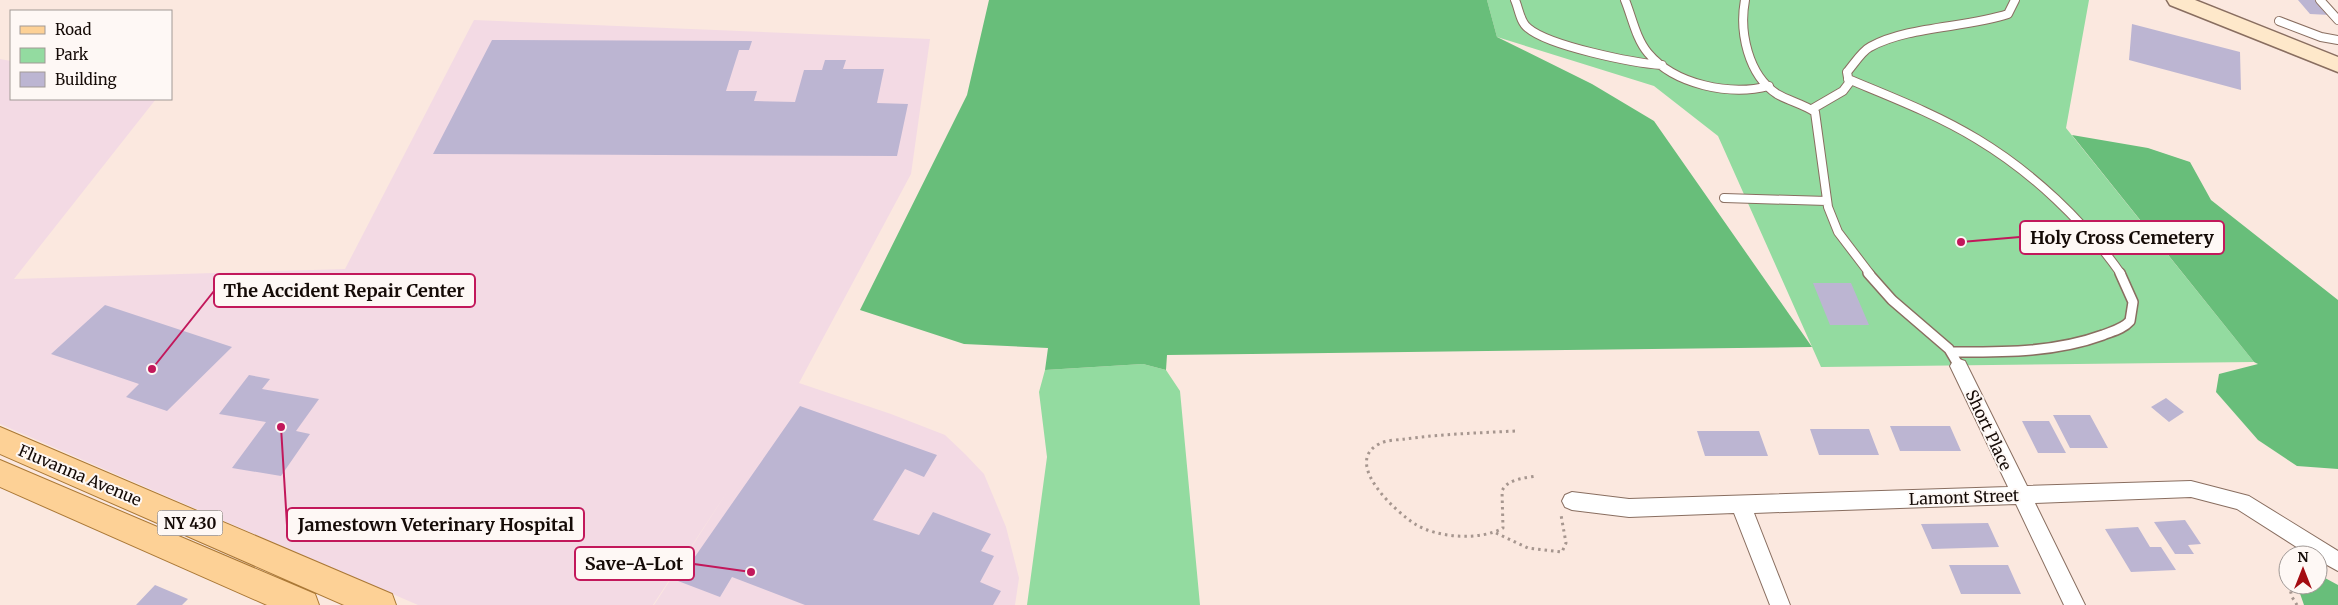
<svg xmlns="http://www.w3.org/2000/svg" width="2338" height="605" font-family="Merriweather,serif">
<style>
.commercial{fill:#f3dae4}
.green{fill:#93dba0}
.forest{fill:#68be7a}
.building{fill:#bcb5d2}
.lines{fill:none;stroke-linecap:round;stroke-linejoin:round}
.lane-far1-casing{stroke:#896e60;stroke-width:10}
.lane-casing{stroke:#896e60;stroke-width:12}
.street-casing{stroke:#896e60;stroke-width:2}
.secondary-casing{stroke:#896e60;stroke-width:3}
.primary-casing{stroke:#aa7836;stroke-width:2}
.path{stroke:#a6968f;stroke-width:3;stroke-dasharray:2.5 4;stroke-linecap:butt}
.lane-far1{stroke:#fff;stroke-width:8}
.lane{stroke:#fff;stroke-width:9}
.street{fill:#fff;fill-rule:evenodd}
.secondary{fill:#fee8ca;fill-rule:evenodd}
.primary{fill:#fdd196;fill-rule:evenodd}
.labels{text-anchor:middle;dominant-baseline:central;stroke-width:4;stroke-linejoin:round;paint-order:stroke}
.shield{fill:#fef8f5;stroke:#5b524e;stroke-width:1}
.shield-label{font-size:15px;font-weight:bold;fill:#150b07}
.street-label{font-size:16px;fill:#150b07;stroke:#fef8f5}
.leader{fill:none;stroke:#c2185b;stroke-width:2}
.callout-dot{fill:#c2185b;stroke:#fef8f5;stroke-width:2}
.callout{fill:#fef8f5;stroke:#c2185b;stroke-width:2}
.callout-label{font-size:18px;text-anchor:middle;font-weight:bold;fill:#150b07}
</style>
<rect width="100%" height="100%" fill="#fbe8df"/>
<path class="commercial" d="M474 20 930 39 911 174 799 383 891 414 945 435 965 454 984 474 1006 527 1019 578 1015 605H654L729 489 653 605H418L0 424V59L11 61V99H156L14 279 345 269Z"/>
<path class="green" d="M1487 0H2089L2066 128 2254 362 1821 367 1718 136 1654 86 1497 37Z
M1143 364 1166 370 1180 391 1200 605H1027L1047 457 1039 392 1045 370Z"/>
<path class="forest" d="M989 0H1487L1497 37 1592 84 1654 121 1812 347 1167 355 1166 370 1143 364 1045 370 1048 348 964 344 860 310 967 95Z
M2072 135 2148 148 2190 162 2211 200 2338 300V469L2297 466 2258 440 2216 392 2219 374 2258 364 2254 362Z
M2325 578 2338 585V605H2304L2297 585H2318V579Z"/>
<path class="building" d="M2298 0H2317L2330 15 2310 14Z
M2132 24 2240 52 2241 90 2129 60Z
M492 40 752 41 749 50H739L726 91H757L754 101 795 102 804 70H822L825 60H846L843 69H884L877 103 908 104 897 156 433 154Z
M1813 283H1851L1869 325H1830Z
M105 305 232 347 167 411 126 397 139 384 51 354Z
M249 375 270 379 262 389 319 399 296 431 310 434 281 476 232 468 266 422 219 414Z
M2166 398 2184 412 2169 422 2151 407Z
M800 406 937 455 924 477 905 469 873 520 919 535 933 512 991 534 981 551 994 556 980 582 1001 591 993 605H805L732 577 720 597 678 581Z
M2053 415H2090L2108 448H2070Z
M2022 421H2049L2066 453H2038Z
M1890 426H1950L1961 451H1900Z
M1810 429H1869L1879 455H1819Z
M1697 431H1759L1768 456H1705Z
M2185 520 2201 544 2188 545 2194 554H2175L2154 522Z
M1988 523 1999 547 1932 549 1921 524Z
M2138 527 2150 547H2161L2176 570 2131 572 2105 529Z
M1949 565H2008L2021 594H1961Z
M155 585 188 599 182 605H136Z"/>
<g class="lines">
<defs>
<path id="lane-far1" d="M1515 0C1519 9 1520 22 1528 28 1549 46 1633 63 1662 65
M1625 0C1632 17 1636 39 1648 53 1675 85 1730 96 1769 86
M1745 0C1739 32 1748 75 1777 94 1789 101 1803 104 1815 112L1828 207 1838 232 1870 274
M2320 0 2338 20
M2279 21 2321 37 2338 40
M1848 79C1891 97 1936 114 1977 139 2032 172 2084 221 2121 274
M1812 109 1843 91 1849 83 1847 72C1854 64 1862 51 1870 47 1908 26 1966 28 2008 14L2015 0
M1724 198 1827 201"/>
<path id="lane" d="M1868 273 1892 300 1949 349 1959 366
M1951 352C2002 352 2054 353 2103 335 2113 331 2123 329 2130 321L2133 302 2120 273"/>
<path id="street" d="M1959 359 1965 361 2027 486 2191 481 2249 496 2338 551V571L2318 560V555H2309L2237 509 2191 497 2035 503 2085 605H2064L2016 504 1754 513 1790 605H1770L1734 513 1629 517 1572 510 1565 507 1562 501 1565 495 1572 492 1629 499 2008 487 1950 366 1953 361Z"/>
<path id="secondary" d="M2167 0H2195L2338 57V72L2170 5Z"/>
<path id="primary" d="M0 427 392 594 396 605H344L0 454Z
M0 460 315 594 319 605H267L0 487Z"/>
</defs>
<use href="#lane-far1" class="lane-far1-casing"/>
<use href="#lane" class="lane-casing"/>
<use href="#street" class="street-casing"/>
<use href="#secondary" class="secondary-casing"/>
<use href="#primary" class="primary-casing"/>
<path class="path" d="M1515 431C1478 433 1442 434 1405 439 1397 440 1386 440 1379 444 1342 463 1397 513 1415 524 1437 538 1480 541 1503 528L1502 491C1507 479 1525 478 1536 476
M1496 533 1528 548 1562 552 1566 543 1561 515
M2289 585 2292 597 2297 605"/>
<use href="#lane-far1" class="lane-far1"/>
<use href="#lane" class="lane"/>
<use href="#street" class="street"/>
<use href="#secondary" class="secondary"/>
<use href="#primary" class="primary"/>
</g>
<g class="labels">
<rect class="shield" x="157.5" y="510.5" width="65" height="25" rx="4"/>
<g class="shield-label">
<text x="190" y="523">NY 430</text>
</g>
<g class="street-label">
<text transform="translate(1989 430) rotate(65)">Short Place</text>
<text transform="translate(80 475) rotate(23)">Fluvanna Avenue</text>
<text transform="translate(1964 497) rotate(-2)">Lamont Street</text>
</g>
</g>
<path class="leader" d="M1961 242L2020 237M152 369L214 291M281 427L287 525M751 572L694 564"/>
<g class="callout-dot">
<circle cx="1961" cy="242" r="5"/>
<circle cx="152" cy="369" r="5"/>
<circle cx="281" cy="427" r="5"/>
<circle cx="751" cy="572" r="5"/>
</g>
<g class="callout">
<rect x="2020" y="221" width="204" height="33" rx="5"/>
<rect x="214" y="274" width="261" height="33" rx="5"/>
<rect x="287" y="508" width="297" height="33" rx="5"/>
<rect x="575" y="547" width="119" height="33" rx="5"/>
</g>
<g class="callout-label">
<text x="2122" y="244">Holy Cross Cemetery</text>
<text x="344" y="297">The Accident Repair Center</text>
<text x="436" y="531">Jamestown Veterinary Hospital</text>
<text x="634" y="570">Save-A-Lot</text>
</g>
<rect x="10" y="10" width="162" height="90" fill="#fef8f5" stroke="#a19996"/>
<rect x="20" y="26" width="25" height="8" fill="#fdd196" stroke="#a19996"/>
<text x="55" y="35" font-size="15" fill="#150b07">Road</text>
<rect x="20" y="48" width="25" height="15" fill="#93dba0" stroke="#a19996"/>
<text x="55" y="60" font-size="15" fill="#150b07">Park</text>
<rect x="20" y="72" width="25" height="15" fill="#bcb5d2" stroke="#a19996"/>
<text x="55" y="85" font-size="15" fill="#150b07">Building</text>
<g transform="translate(2303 570)"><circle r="24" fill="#fef8f5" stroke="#a19996"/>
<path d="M0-4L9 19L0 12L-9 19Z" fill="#a40c12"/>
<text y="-8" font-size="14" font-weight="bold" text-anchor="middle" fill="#150b07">N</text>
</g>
</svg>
